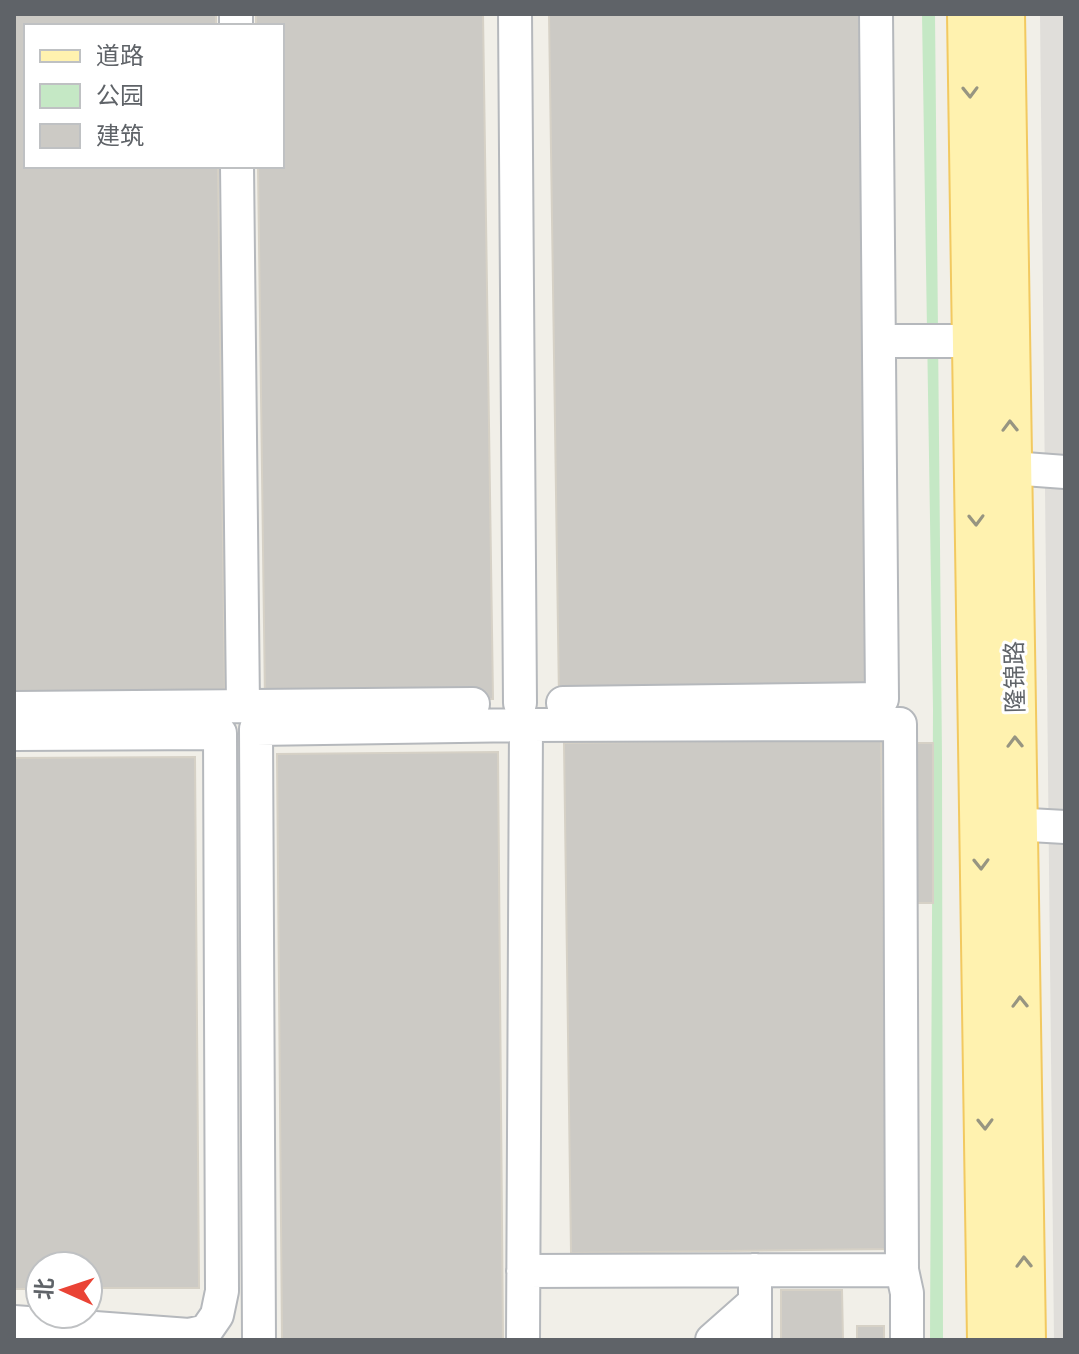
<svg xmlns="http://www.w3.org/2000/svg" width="1079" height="1354" font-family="'IBM Plex Sans','Noto Sans SC',sans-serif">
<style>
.industrial{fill:#e0deda}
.green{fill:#c5e8c5}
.building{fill:#cccac5;stroke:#d6d1c6;stroke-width:2}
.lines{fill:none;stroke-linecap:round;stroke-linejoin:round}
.minor-casing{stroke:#b5b8bc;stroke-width:36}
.major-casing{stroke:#f2c960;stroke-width:44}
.minor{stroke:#fff;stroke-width:32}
.major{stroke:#fff2af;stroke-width:40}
.oneway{stroke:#979581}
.labels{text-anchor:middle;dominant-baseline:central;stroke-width:6;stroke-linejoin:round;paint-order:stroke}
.street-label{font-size:24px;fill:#5f6368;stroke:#fff}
</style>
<rect width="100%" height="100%" fill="#f1efe8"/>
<path class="industrial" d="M1040 14H1065V1340H1054Z"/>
<path class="green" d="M922 14H935L942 758 943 1340H930L933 709Z"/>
<path class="building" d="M14 14H216V26H26V166H218L225 697 14 700Z
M256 14H483L493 699 265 702 258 166H282V26H256Z
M549 14H861L870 693 559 698Z
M881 739 888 1249 571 1253 564 743Z
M917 743H933V903H916Z
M498 752 503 1340H282L277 754Z
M195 757 199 1288H88V1266H40V1289H14V758Z
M781 1290H842L843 1340H781Z
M857 1326H884V1340H857Z"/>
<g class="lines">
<defs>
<path id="minor" d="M236 14V26
M515 14 520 703
M237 166 243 706
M879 341H973
M1011 468 1065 472
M563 703 882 699 876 14
M14 708 473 704
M14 734 220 733 222 1291 217 1315 206 1331 189 1335 14 1322
M996 823 1065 827
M902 1270 907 1293V1340
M259 1340 256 729 526 725 900 724 902 1270 523 1271
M523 1340 526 725
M712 1340 755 1302
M755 1340V1270"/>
<path id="major" d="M968 14 988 1340
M1004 14 1025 1340"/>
</defs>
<use href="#minor" class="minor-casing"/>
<use href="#major" class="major-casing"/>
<use href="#minor" class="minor"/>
<use href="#major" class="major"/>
</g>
<defs><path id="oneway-chevron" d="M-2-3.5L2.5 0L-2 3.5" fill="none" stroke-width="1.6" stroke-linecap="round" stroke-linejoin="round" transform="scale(2)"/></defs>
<g class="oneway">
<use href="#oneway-chevron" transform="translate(970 92) rotate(89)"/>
<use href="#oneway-chevron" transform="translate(1010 426) rotate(-91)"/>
<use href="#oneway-chevron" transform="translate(976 520) rotate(89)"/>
<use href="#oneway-chevron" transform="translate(1015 742) rotate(-91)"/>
<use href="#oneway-chevron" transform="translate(981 864) rotate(89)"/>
<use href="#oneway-chevron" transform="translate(1020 1002) rotate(-91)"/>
<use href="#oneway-chevron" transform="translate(985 1124) rotate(89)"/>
<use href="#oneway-chevron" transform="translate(1024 1262) rotate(-91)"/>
</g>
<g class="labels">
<g class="street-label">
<text transform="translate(1014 677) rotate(-91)">隆锦路</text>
</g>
</g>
<rect width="1079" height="1354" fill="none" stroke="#5f6368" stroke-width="32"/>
<rect x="24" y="24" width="260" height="144" fill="#ffffff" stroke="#bfc1c3" stroke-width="2"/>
<rect x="40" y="50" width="40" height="12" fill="#fff2af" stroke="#bfc1c3" stroke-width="2"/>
<text x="96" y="64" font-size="24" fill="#5f6368">道路</text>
<rect x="40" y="84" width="40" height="24" fill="#c5e8c5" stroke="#bfc1c3" stroke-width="2"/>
<text x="96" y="104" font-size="24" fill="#5f6368">公园</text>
<rect x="40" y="124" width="40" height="24" fill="#cccac5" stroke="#bfc1c3" stroke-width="2"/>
<text x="96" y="144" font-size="24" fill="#5f6368">建筑</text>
<g transform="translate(64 1290) rotate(273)"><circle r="38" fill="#ffffff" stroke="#bfc1c3" stroke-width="2"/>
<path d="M0-6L14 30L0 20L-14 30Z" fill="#ea4335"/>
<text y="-12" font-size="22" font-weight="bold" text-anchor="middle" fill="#5f6368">北</text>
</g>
</svg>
